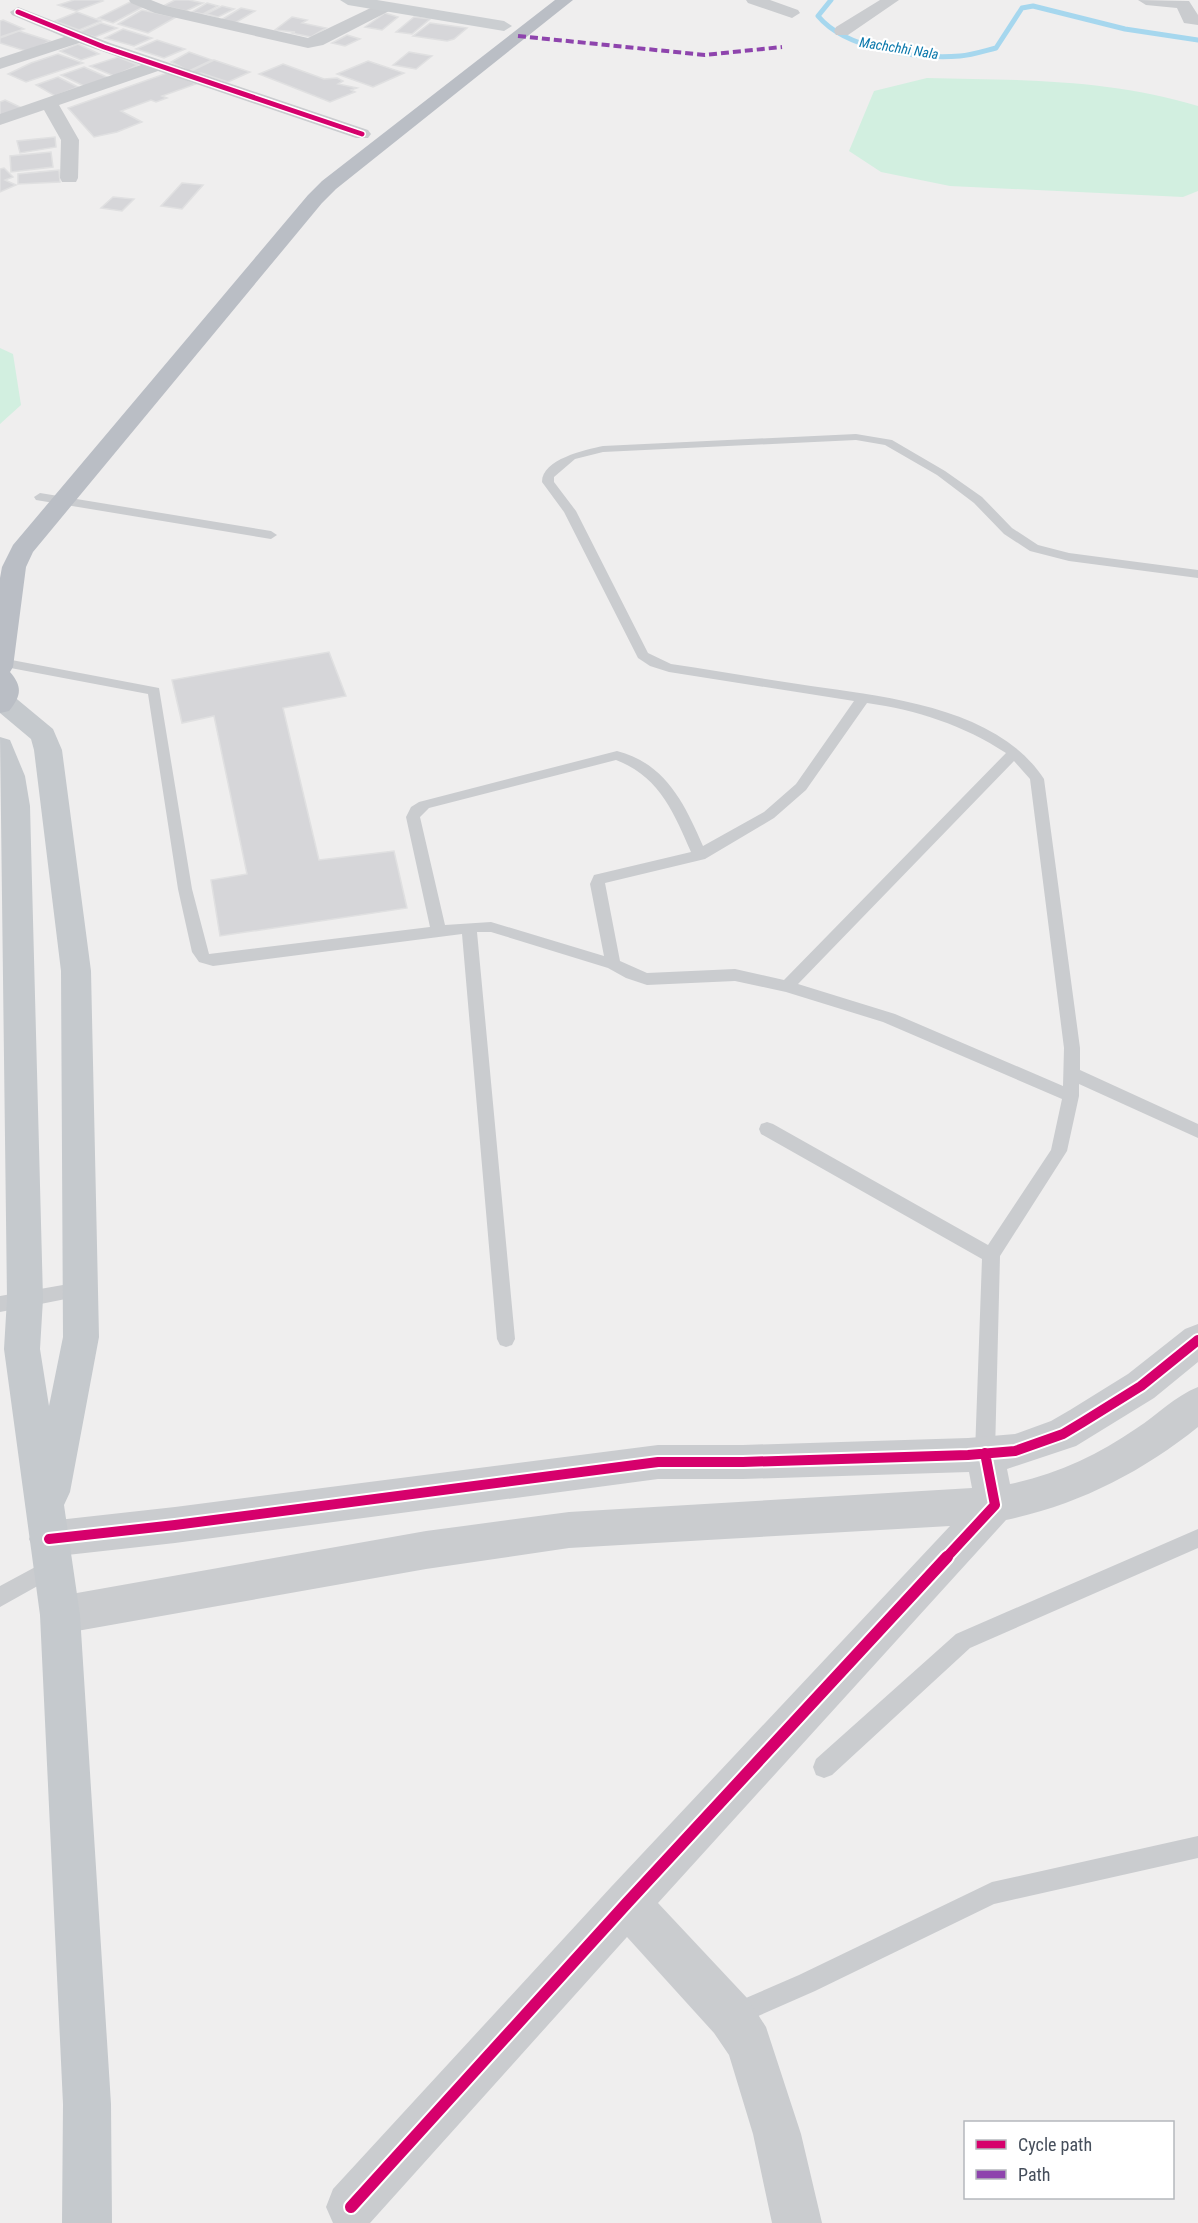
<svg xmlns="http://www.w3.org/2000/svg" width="1198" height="2223" font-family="'Roboto Condensed',sans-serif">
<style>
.green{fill:#d2efe0}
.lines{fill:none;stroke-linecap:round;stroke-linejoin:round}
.stream{stroke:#a6d7ee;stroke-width:5}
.building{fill:#d6d6d9;stroke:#e0e0e1;stroke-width:1.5}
.lane{fill:#cacccf;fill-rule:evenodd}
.street{fill:#cacccf;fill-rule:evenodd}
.secondary{fill:#cbced1;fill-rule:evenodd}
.primary{fill:#c5c9cd;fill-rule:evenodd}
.highway{fill:#babec5;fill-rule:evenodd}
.quiet{stroke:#8e44ad;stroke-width:4;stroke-dasharray:8 4;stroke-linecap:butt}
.cycleway-far2-casing{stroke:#fff;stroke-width:8}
.cycleway-far1-casing{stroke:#fff;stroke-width:14}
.cycleway-casing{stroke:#fff;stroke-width:16}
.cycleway-far2{stroke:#d6006c;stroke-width:5}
.cycleway-far1{stroke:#d6006c;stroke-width:10}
.cycleway{stroke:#d6006c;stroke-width:12}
.labels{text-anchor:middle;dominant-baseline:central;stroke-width:4.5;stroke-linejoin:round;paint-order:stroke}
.far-water-label{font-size:14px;font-style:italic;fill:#0877ab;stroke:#fff}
</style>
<rect width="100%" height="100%" fill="#efeeee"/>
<path class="green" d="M927 78C1021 80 1108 79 1198 106V191L1183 197 950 186 881 172 849 151 874 91Z
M0 348 13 354 21 405 0 424Z"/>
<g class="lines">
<path class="stream" d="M831 0 818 16C846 50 918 59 960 56 972 55 984 51 996 48L1022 8 1033 6 1125 29 1198 40"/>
</g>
<path class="building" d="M74 0H101L103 1 76 11 58 5Z
M175 0H189L203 3 186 11 163 6Z
M132 1 143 7 113 23 98 18Z
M207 3 218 6 203 14 192 12Z
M222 6 234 9 218 17 206 14Z
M241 8 255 11 235 23 221 20Z
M142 10 176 17 148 33 118 24Z
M77 12 101 21 79 30 55 21Z
M385 13 398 17 382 30 365 27Z
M292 17 307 20 302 23 326 28 311 37 292 33 295 32 275 30Z
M414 17 430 19 412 34 396 32Z
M3 20 24 29 0 37V21Z
M101 23 117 28 95 37 79 32Z
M430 23 467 28 454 39 447 41 413 36Z
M123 29 152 38 134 46 105 38Z
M19 31 50 41 29 52 0 43V38Z
M347 35 360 39 345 46 332 43Z
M157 40 185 49 164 58 136 49Z
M78 44 99 54 81 60 60 51Z
M189 52 212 60 189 71 171 62Z
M409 52 432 56 416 69 393 65Z
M58 54 83 63 26 82 8 74 31 63Z
M118 57 138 65 114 76 90 66Z
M214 60 250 72 228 82 201 73 197 74 189 72Z
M368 61 404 73 373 87 337 74Z
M283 64 324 79 337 78 343 81 338 84 357 88 351 90 355 92 330 102 259 74Z
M84 67 109 78 86 87 61 75Z
M170 72 196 84 162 96 167 98 156 102 151 100 121 111 142 122 117 132 94 137 68 108Z
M58 77 78 87 55 96 36 85Z
M5 100 22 108 0 117V102Z
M55 137 56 147 20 153 17 141Z
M51 152 53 167 11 172 10 156Z
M4 168 13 177 5 180 16 185 0 192V169Z
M59 170 60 182 18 184V174Z
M182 183 203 185 182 209 161 206Z
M113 197 134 199 122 211 101 208Z
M329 652 346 696 283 708 319 860 394 851 407 908 220 936 211 880 247 874 214 716 182 723 172 680Z"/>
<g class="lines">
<path class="lane" d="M856 434 892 440 945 471 982 497 1012 528 1038 545 1069 553 1198 570V578L1069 561 1030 551 1004 534 974 503 937 475 885 445 856 440 603 452 575 459 554 477V482L576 511 648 653 671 664C718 671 764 679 811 686 888 697 998 708 1044 779L1080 1048V1070L1198 1124V1138L1079 1084V1096L1067 1151 1000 1256 995 1453 992 1459 985 1462 978 1459 975 1453 982 1259 761 1134 759 1129 761 1124 767 1122 773 1124 988 1245 1051 1150 1062 1099 883 1022 786 992 735 981 647 985 626 978 608 968 491 932H477L515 1339 512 1345 506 1347 500 1345 497 1339 462 934 213 966 199 962 192 952 178 889 148 694 0 666 1 658 159 688 192 889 209 954 430 927 406 817 411 807 419 802 617 751C665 763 685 804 703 846L764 812 796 784 854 701 669 672 650 666 638 658 564 512 542 482C542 459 585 450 603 446ZM867 703C917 710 963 725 1006 753L784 980 735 969 647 973 620 961 605 883 705 859 774 818 806 790ZM616 760C659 776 674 813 691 852L594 875 590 884 604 956 491 922 445 925 420 817 429 808ZM1014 761 1030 779 1064 1048 1063 1086 895 1014 798 984Z
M40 493 271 531 277 535 271 539 36 500 34 497Z
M80 1282 86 1285 89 1290 86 1295 0 1312V1296Z
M1198 1529V1548L970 1648 832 1775 824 1778 816 1775 813 1767 816 1759 956 1634Z
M52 1558 59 1560 62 1567 59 1574 0 1607V1586Z
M1198 1836V1858L994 1904 815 1991 733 2027 725 2023 721 2015 725 2007 799 1975 992 1882Z"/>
<path class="street" d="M129 0H151L166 6 308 38 381 3H393L395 6 393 9 323 45 308 48 155 13 131 3Z
M746 0H770L798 10 800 13 792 18 748 3Z
M880 0H899L848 35H836L834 31 836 27Z
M1138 0 1189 1 1198 15V25L1184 23 1177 8 1146 5Z
M18 7 110 43 368 130 371 134 368 138H356L158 71 59 105 79 140 78 178 76 182H62L60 178 61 140 44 110 0 125V114L141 65 79 43 0 69V58L64 37 12 15 10 12Z
M1198 1324V1362L1154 1398 1076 1446 1007 1469 1010 1484C1057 1474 1098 1455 1137 1428 1157 1415 1175 1396 1198 1387V1427C1142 1472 1078 1505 1006 1520L658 1903 748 1999 766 2027 801 2134 822 2223H772L753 2134 729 2055 714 2033 627 1937 370 2223H333L326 2207 333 2189 611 1887 950 1526 569 1548 426 1569 60 1634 46 1629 40 1615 46 1601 60 1596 426 1531 569 1512 972 1488 969 1472 743 1479H658L175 1543 49 1557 35 1552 29 1539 35 1526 49 1521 175 1507 658 1445H743L968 1438 1015 1434 1051 1421 1070 1410 1128 1374 1185 1329Z"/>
<path class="secondary" d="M340 0H377L504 21 512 26 504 31 348 5Z"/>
<path class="primary" d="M0 693 12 695 53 729 62 750 91 971 99 1337 70 1492 64 1505 80 1615 111 2104 112 2223H62L63 2104 40 1615 4 1349 7 1299 0 737 10 740 25 776 30 806 43 1299 40 1349 49 1406 63 1337 61 971 34 750 31 739 0 713Z"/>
<path class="highway" d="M555 0H573L336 189 322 203 33 552 26 567 13 667 10 672C23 687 21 696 9 711L0 713V578L2 567 13 545 308 195 322 181Z"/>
<path class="quiet" d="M518 36 705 55 782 47"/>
<defs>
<path id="cycleway-far2" d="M18 12 104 47 362 134"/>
<path id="cycleway-far1" d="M49 1539 175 1525 658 1462H743L968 1455 1015 1451 1063 1434 1083 1422 1141 1386 1198 1340
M945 1559 995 1505 985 1453"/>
<path id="cycleway" d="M351 2207 627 1903 947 1557"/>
</defs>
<use href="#cycleway-far2" class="cycleway-far2-casing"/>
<use href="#cycleway-far1" class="cycleway-far1-casing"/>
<use href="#cycleway" class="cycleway-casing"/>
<use href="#cycleway-far2" class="cycleway-far2"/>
<use href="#cycleway-far1" class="cycleway-far1"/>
<use href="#cycleway" class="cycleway"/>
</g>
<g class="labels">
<g class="far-water-label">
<text transform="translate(899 48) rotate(9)">Machchhi Nala</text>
</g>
</g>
<rect x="964" y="2121" width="210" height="78" fill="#ffffff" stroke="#b5b8bd" stroke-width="1.5"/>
<rect x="976" y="2140" width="30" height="9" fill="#d6006c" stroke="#b5b8bd" stroke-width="1.5"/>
<text x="1018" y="2151" font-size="18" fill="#454e5b">Cycle path</text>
<rect x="976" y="2170" width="30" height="9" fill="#8e44ad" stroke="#b5b8bd" stroke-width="1.5"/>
<text x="1018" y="2181" font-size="18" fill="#454e5b">Path</text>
</svg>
